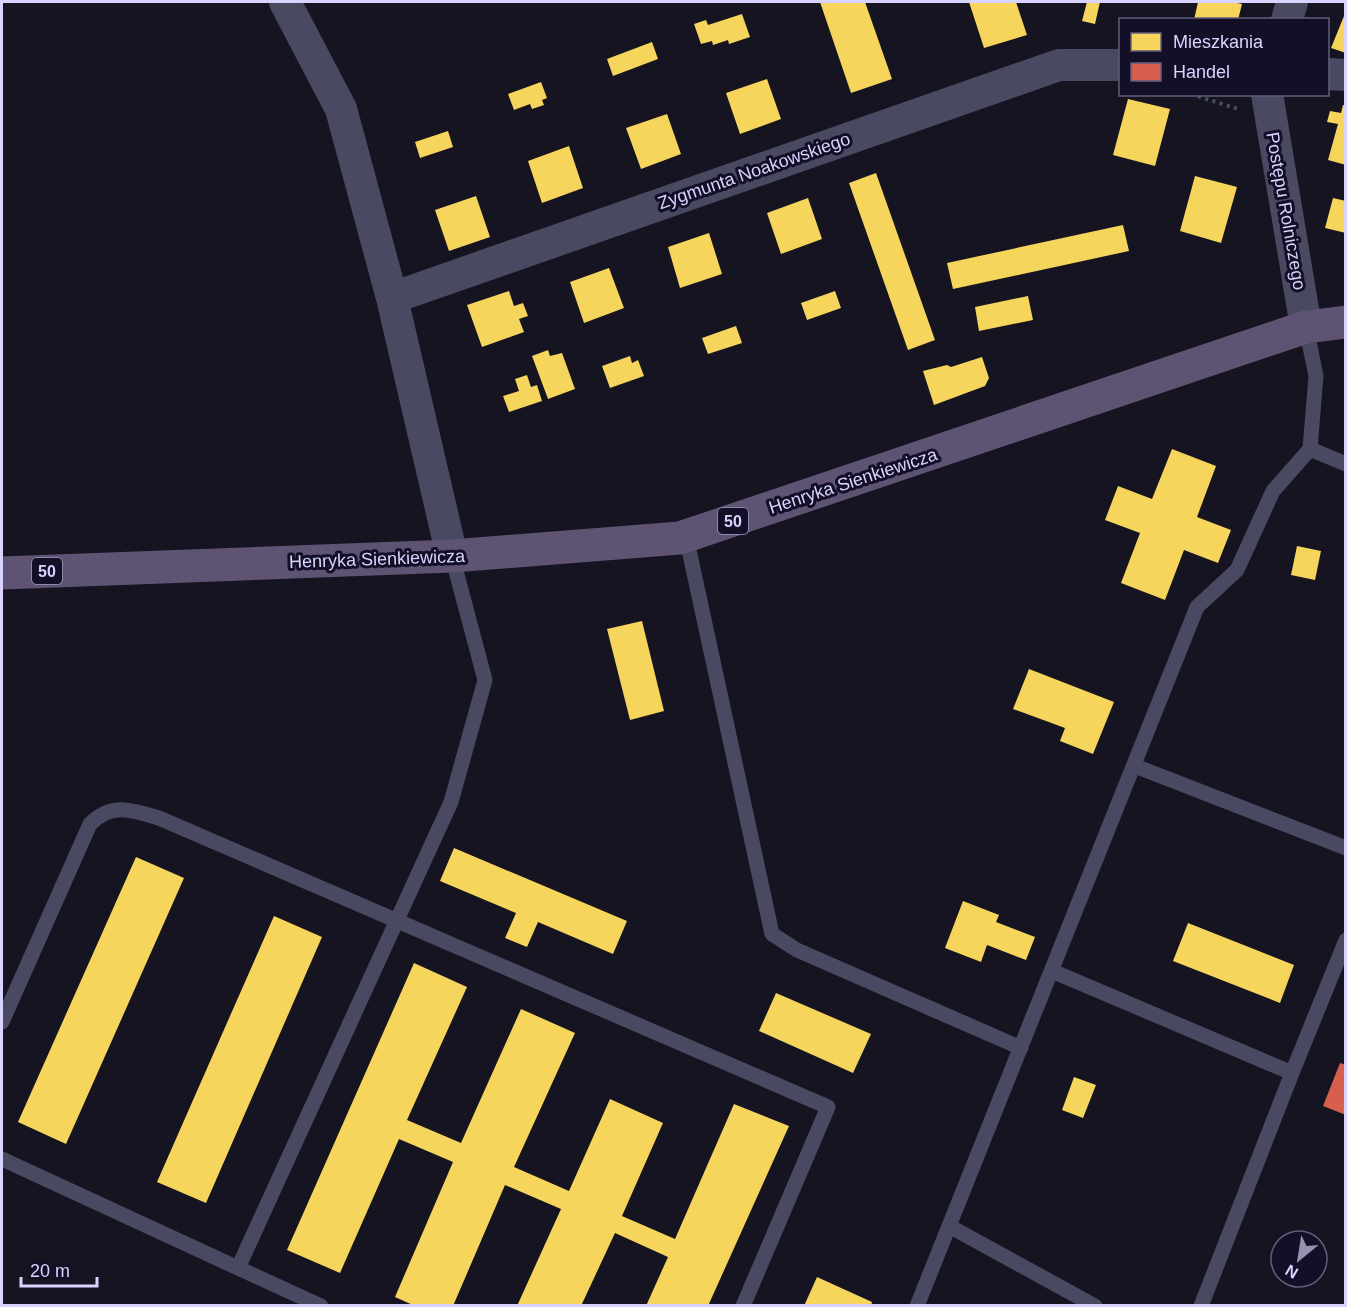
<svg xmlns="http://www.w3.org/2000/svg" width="1347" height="1307" font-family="Helvetica,sans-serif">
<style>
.homes{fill:#f6d55c}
.shops{fill:#d6604d}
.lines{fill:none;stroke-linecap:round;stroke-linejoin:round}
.path{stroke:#44505f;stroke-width:4;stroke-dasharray:3 4.5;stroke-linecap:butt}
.lane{stroke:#4a4962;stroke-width:15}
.street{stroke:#4a4962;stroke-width:32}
.primary{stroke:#5e5373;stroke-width:33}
.labels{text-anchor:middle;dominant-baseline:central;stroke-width:6;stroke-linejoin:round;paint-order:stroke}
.shield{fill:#130f26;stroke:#9e99be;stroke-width:1.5}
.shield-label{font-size:16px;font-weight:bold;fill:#d9d4ff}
.street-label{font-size:18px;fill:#d9d4ff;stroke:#130f26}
</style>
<rect width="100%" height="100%" fill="#161421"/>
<path class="homes" d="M820 2H865L892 79 851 93Z
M969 2H1016L1027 35 984 48Z
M1087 2H1100L1095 24 1082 21Z
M1198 2H1232L1242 4 1238 20H1194Z
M742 14 750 37 729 44 728 40 713 45 712 41 701 44 694 24 706 20 708 25Z
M1344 16 1346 17V53L1331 48Z
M652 42 658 59 613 76 607 59Z
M767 79 781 119 740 134 726 93Z
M541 82 547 98 542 100 544 105 532 109 530 104 514 110 508 94Z
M1128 99 1170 109 1155 166 1113 155Z
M1343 105H1346V165L1328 160 1338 124 1327 122 1330 111 1341 113Z
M667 114 681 154 641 169 626 128Z
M448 131 453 147 420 158 415 142Z
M569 146 583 188 542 203 528 161Z
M876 173 935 340 908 350 849 183Z
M1195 176 1237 187 1221 243 1180 231Z
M476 196 490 237 449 251 435 210Z
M808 198 822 239 781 254 767 213Z
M1333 198 1346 201V233L1325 228Z
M1123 225 1129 251 953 289 947 263Z
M709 233 722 274 680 288 668 247Z
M609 268 624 308 584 323 570 282Z
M509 291 514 306 523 303 528 316 519 319 524 332 482 347 467 305Z
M835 291 841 308 807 320 801 303Z
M1028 296 1033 320 979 331 975 307Z
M736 326 742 343 708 354 702 338Z
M548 350 550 356 562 353 575 389 548 399 532 356Z
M630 356 632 363 638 360 644 376 610 388 602 366Z
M982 357 989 378 985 386 934 405 923 371 947 365 951 367Z
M527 375 531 387 537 385 542 401 509 412 503 396 519 391 515 379Z
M1172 449 1216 466 1197 517 1231 530 1218 563 1184 550 1165 600 1121 583 1140 533 1105 520 1118 486 1152 499Z
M1297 546 1321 551 1315 580 1291 575Z
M642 621 664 711 630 720 607 629Z
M1029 669 1114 702 1093 754 1060 741 1065 728 1013 709Z
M454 848 627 921 613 954 538 922 527 947 505 938 516 913 440 881Z
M136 857 184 878 66 1144 18 1122Z
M963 901 999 915 996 922 1035 937 1026 960 987 945 981 962 945 948Z
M274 916 322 937 206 1203 157 1182Z
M1188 923 1294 965 1280 1003 1173 961Z
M414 963 467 987 407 1120 461 1143 521 1009 575 1033 514 1167 569 1191 610 1099 663 1123 622 1216 675 1239 734 1104 789 1126 708 1306H646L668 1257 615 1233 581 1306H517L561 1209 505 1185 453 1306H415L395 1297 453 1162 399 1139 340 1273 287 1250Z
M776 993 871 1034 853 1073 759 1031Z
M1074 1077 1096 1085 1083 1118 1062 1110Z
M817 1277 872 1302 871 1306H804Z"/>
<path class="shops" d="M1340 1063 1346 1065V1115L1323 1106Z"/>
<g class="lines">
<path class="path" d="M1191 94 1241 110"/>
<path class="lane" d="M1306 327 1316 376 1310 449
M686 536 772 934 797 950 1021 1048
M1135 766 1346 848
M1052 971 1292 1073 1346 940
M2 1022 90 824C112 802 132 810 159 818L828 1107 743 1306
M2 1159 238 1268
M949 1226 1095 1306
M321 1306 238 1268 451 802 485 680 452 556
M917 1306 1197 607 1237 570 1273 491 1310 449 1346 464
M1201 1306 1292 1073"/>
<path class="street" d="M285 2 341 109 392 298 452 556
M1287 20 1292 2
M1328 74 1346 75
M1267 94 1306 327
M392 298 1059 65H1120"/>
<path class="primary" d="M2 573 452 556 680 538 1306 327 1346 322"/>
</g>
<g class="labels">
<g class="shield">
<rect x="718" y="508" width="30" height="26" rx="4.5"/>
<rect x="32" y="558" width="30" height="26" rx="4.5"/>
</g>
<g class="shield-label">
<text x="733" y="521">50</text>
<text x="47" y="571">50</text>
</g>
<g class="street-label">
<text transform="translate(754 171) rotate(-19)">Zygmunta Noakowskiego</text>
<text transform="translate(1286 211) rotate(80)">Postępu Rolniczego</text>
<text transform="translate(853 481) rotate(-18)">Henryka Sienkiewicza</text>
<text transform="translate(377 559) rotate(-2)">Henryka Sienkiewicza</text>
</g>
</g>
<rect width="1347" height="1307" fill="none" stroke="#d9d4ff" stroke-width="6"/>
<rect x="1119" y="18" width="210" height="78" fill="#130f26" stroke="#625e7d" stroke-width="1.5"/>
<rect x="1131" y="33" width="30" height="18" fill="#f6d55c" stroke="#625e7d" stroke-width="1.5"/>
<text x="1173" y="48" font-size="18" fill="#d9d4ff">Mieszkania</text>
<rect x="1131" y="63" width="30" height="18" fill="#d6604d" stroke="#625e7d" stroke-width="1.5"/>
<text x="1173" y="78" font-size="18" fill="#d9d4ff">Handel</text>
<g transform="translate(1299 1259) rotate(210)"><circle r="28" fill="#130f26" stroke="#625e7d" stroke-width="1.5"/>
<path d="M0-4.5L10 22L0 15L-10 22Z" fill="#9591b1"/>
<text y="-9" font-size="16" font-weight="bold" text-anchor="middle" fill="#d9d4ff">N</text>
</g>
<path d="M21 1277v9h76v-9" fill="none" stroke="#d9d4ff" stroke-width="3"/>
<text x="30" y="1277" font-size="18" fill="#d9d4ff" stroke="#130f26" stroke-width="4.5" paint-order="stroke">20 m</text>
</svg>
